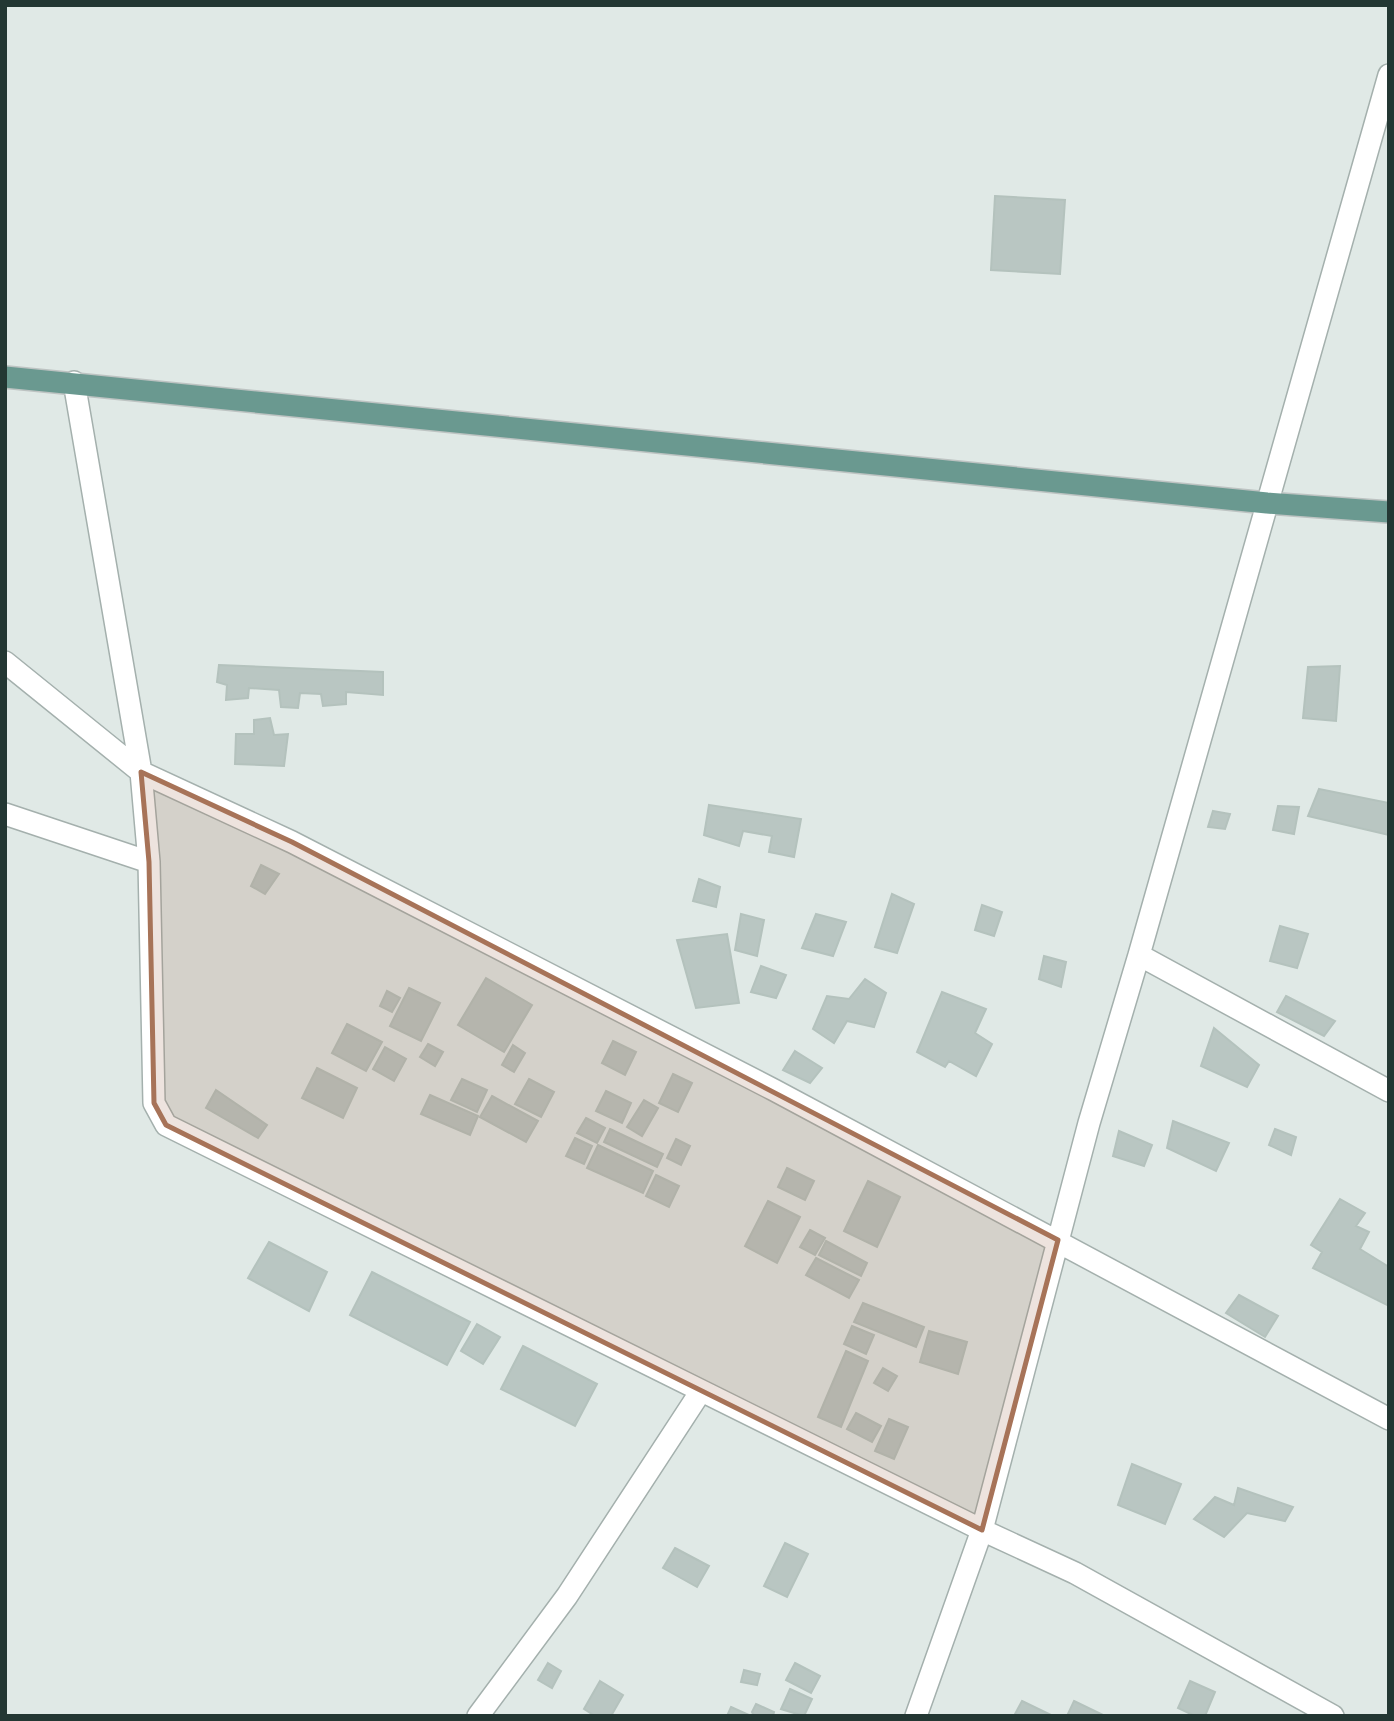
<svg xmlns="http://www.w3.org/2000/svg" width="1394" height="1721" font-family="Mulish,sans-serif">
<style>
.building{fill:#b9c6c2;stroke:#b4c2bd;stroke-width:2}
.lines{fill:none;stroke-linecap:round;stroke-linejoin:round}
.minor-casing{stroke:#a4b0ad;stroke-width:24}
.primary-casing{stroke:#bdc3c2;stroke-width:24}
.minor{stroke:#fff;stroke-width:21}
.primary{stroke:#6a9990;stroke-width:21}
.marked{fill:#a77358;fill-opacity:0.2;stroke:#a77358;stroke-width:5;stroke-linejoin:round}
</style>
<rect width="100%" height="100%" fill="#e0e9e6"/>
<path class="building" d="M995 196 1065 200 1060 274 991 270Z
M219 665 383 672V695L346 692V704L323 706 321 694 300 693 298 708 281 707 279 690 249 688 248 698 226 700 227 685 217 682Z
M1340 666 1336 721 1303 718 1308 667Z
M270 718 274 735 288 734 284 766 235 764 236 734H254V720Z
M1319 789 1389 803V835L1308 816Z
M709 805 801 819 794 857 769 852 772 836 743 831 739 846 704 835Z
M1278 806 1299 807 1294 834 1273 830Z
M1213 811 1230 814 1225 829 1208 827Z
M261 865 279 874 265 894 251 886Z
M699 879 720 887 716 907 693 901Z
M892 894 914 904 897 953 875 947Z
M982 905 1002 912 994 936 975 930Z
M741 914 764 920 757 956 735 950Z
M816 914 846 922 833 956 802 948Z
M1280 926 1308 934 1297 968 1270 961Z
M727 934 739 1003 696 1008 677 940Z
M1044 956 1066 962 1061 987 1039 979Z
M761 966 786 975 776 998 751 992Z
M486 978 532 1005 504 1052 458 1025Z
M865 979 886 993 874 1027 847 1021 834 1043 813 1029 827 996 849 999Z
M409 988 440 1003 421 1041 390 1026Z
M387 991 400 998 392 1012 380 1006Z
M942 992 986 1009 975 1033 992 1044 976 1076 949 1061 945 1067 917 1052Z
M1286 996 1335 1021 1324 1036 1277 1012Z
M347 1024 382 1042 366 1071 332 1053Z
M1214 1028 1259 1065 1247 1087 1201 1066Z
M613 1041 636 1052 625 1075 602 1063Z
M428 1044 443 1052 435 1066 420 1057Z
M513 1045 525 1053 514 1072 502 1065Z
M385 1047 406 1059 394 1081 373 1069Z
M795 1051 822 1068 810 1083 783 1070Z
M317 1068 357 1088 343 1118 302 1098Z
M673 1074 692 1083 678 1112 659 1103Z
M462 1079 487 1090 477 1112 451 1100Z
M529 1079 554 1092 541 1117 515 1104Z
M216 1090 267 1125 258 1138 206 1108Z
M606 1091 631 1103 622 1123 596 1111Z
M430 1095 478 1116 470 1135 421 1114Z
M492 1096 538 1121 526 1142 480 1117Z
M644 1100 658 1108 642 1136 627 1127Z
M586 1118 605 1128 597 1143 577 1133Z
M1173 1121 1229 1143 1216 1171 1167 1148Z
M610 1129 663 1154 657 1167 604 1142Z
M1275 1129 1296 1137 1291 1155 1269 1145Z
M1119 1131 1152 1145 1144 1166 1113 1156Z
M575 1138 592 1146 584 1164 566 1156Z
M676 1139 690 1146 681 1165 667 1158Z
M598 1145 653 1171 643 1193 587 1168Z
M787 1168 814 1181 805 1200 778 1187Z
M656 1175 679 1186 669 1207 646 1196Z
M868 1181 900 1197 877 1247 844 1231Z
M1340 1199 1365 1213 1356 1226 1369 1232 1360 1249 1389 1267V1306L1313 1268 1322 1252 1311 1245Z
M768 1201 800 1217 777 1263 745 1246Z
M810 1230 825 1238 815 1255 800 1247Z
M826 1241 867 1263 861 1276 819 1255Z
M269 1242 327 1272 309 1311 248 1278Z
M816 1258 859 1280 849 1298 806 1275Z
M372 1272 470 1322 447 1365 350 1315Z
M1239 1295 1278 1316 1265 1337 1226 1313Z
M863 1303 924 1327 916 1347 854 1322Z
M477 1324 500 1337 483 1364 461 1351Z
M852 1326 874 1335 866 1354 844 1344Z
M929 1331 967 1342 958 1374 920 1362Z
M523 1346 597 1384 575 1426 501 1389Z
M846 1351 868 1361 841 1427 818 1417Z
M883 1368 897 1376 888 1391 874 1383Z
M856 1413 881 1426 872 1442 847 1429Z
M889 1419 908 1427 894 1459 875 1451Z
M1132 1464 1181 1484 1165 1524 1118 1505Z
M1238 1488 1293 1507 1285 1521 1247 1513 1224 1537 1194 1519 1215 1497 1234 1505Z
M785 1543 808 1554 787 1597 764 1586Z
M675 1548 709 1566 697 1587 663 1568Z
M548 1663 561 1671 552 1688 538 1680Z
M795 1663 820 1676 811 1693 786 1680Z
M744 1670 760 1674 757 1685 741 1682Z
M600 1681 623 1695 611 1716H595L584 1709Z
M1190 1681 1215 1692 1205 1716H1195L1178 1708Z
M790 1689 812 1699 804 1716 781 1709Z
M1022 1701 1053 1716H1014Z
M1074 1701 1105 1716H1067Z
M756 1704 774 1712 773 1716H754L752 1712Z
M731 1707 751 1716H727Z"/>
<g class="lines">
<defs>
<path id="minor" d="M74 382 141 772 149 862 154 1103 166 1125 982 1530 1075 1573 1333 1716
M5 662 141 772 292 842 774 1090 1389 1419
M5 814 149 862
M1139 955 1389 1091
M478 1716 567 1596 701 1391
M916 1716 982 1530 1089 1123 1139 955 1389 75"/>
<path id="primary" d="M5 377 1267 503 1389 512"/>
</defs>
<use href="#minor" class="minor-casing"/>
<use href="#primary" class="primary-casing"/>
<use href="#minor" class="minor"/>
<use href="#primary" class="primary"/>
</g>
<path class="marked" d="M141 772 292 842 1058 1240 982 1530 166 1125 154 1103 149 862Z"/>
<rect width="1394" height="1721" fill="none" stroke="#233733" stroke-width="14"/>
</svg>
